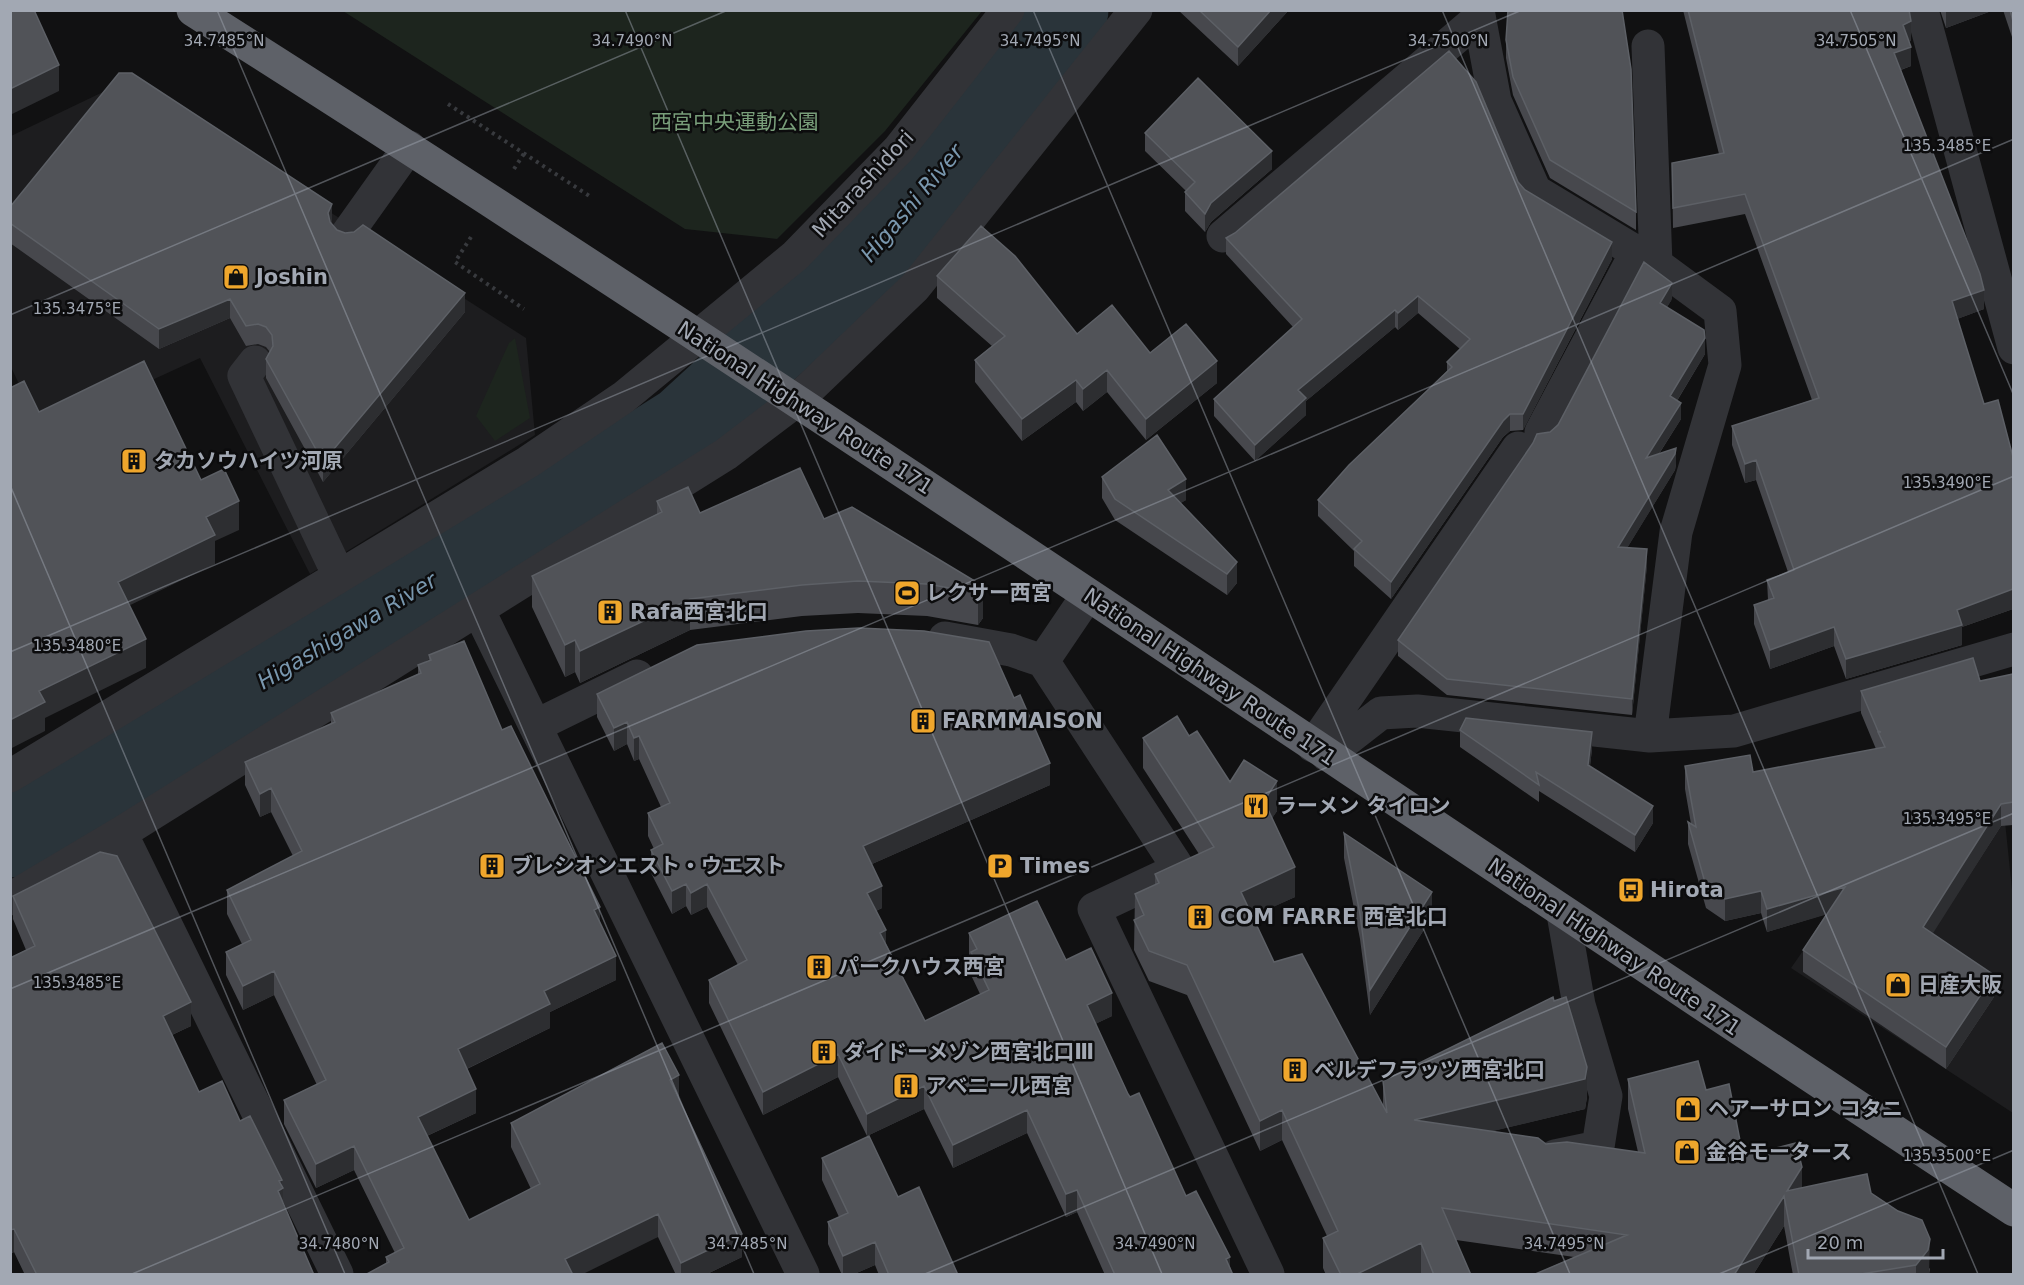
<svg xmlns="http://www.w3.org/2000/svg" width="2024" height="1285" font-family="'DejaVu Sans','Noto Sans JP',sans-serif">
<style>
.built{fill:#1d1d1f}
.green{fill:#1d251e}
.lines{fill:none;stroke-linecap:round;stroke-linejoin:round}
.river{stroke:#2a343a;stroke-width:81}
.path{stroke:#383a3e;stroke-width:4;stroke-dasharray:3 4.5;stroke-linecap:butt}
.minor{stroke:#323337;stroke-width:33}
.highway{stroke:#5e6168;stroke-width:33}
.wall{fill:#47484d}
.shaded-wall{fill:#2d2e31}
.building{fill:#515358;stroke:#5d6066;stroke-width:1.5}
.ticks{fill:none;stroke:#a2a8b3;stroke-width:1.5;stroke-opacity:0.45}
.labels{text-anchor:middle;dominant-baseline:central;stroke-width:5;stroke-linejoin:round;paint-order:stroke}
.park-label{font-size:21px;fill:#799e7a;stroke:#0c0c0d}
.street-label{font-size:21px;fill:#a2a8b3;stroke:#0c0c0d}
.poi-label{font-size:21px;font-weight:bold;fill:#a2a8b3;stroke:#0c0c0d;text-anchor:start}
.water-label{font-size:22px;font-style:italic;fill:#7997ae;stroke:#0c0c0d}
.ticks-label{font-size:15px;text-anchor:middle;fill:#a2a8b3;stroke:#0c0c0d;stroke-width:5;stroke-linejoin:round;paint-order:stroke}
</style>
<rect width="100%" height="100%" fill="#111112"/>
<path class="built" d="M126 81 526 338 535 435 310 574 200 358 41 431 11 367V136Z
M2004 812 2014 909 2013 1113 1791 968 1887 830Z"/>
<path class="green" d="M343 11H982L885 131 777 239 685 229Z
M515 338 530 418 495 441 476 416 509 343Z"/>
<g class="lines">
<path class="river" d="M10 837 572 497 684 426 875 251 1068 10"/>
<path class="path" d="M448 104 591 197
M514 169 525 152
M471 237 455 262 524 309"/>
<path class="minor" d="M1478 10 1495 101 1535 191 1656 264 1720 311 1725 365 1676 532 1650 736
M1922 10 2014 348
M1648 46 1656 264
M347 234 409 147
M1223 236 1479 18
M255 362 244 376 339 576
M1541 432 1636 253
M1087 596 1043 661 1179 869 1094 909 1268 1274
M478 609 803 1274
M945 638 1011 650 1043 661
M535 726 637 676
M1313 746 1518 448
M1327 755 1381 713 1417 711 1650 736 1734 731 2014 649
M10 776 528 462 624 397 795 256 899 149 1008 10
M121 833 337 1274
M10 899 121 833 726 454 797 400 915 287 1136 10
M1555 1156 1598 1147 1606 1096 1579 1005 1563 914"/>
<path class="highway" d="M193 10C807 399 1406 811 2014 1210"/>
</g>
<path class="wall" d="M1178 10H1289L1238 66Z
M1683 10H1909L1911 41H1909L1911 66 1901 70 1984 309 1957 319 1984 404 2013 457V609L1962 627V645L1846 679 1834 646 1770 669 1754 624V605L1768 600 1767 580 1788 572 1756 480 1745 483 1732 445V426L1812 400 1745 214 1673 228 1672 163 1719 154Z
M1940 10H1994L1946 28Z
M2003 10H2013V40Z
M1506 40 1636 212V230L1550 178 1513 95 1506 58Z
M1145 133 1272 169 1211 222 1205 232 1185 211V192L1186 191 1145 151Z
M1518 182 1525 190 1612 259 1523 430 1510 431 1503 437 1391 599 1354 566V551L1318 516V500L1447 371V362L1460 349 1418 313 1398 330 1395 327 1306 401V415L1255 461 1214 416V399L1293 327 1226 254V238Z
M10 207 331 224 337 230 465 312 323 482 266 378V359L270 352 266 347 258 344 246 346 230 318 159 349 10 243Z
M937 276 1077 334 1150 353 1217 383 1146 440 1107 392 1083 411 1076 402 1022 441 975 382V360L992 346 937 298Z
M1672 299 1667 307 1705 354 1677 401 1681 419 1659 454 1676 464 1675 470 1627 548 1647 565 1632 715 1447 695 1398 656V640L1550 432Z
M1102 477 1186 500 1180 503 1237 583 1227 595 1115 520 1102 498Z
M657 501 700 513 824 519 983 586V618L978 625 927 616 858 613 802 616 690 630 580 683 575 672 565 677 532 607V576L657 514Z
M429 655 502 730 600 923 616 980 550 1012V1028L467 1069 476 1113 427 1136 469 1220 531 1189 511 1147V1123L679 1098 742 1257 705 1275H676L658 1237 386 1263V1257L395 1253 354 1170 316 1188 284 1124V1100L317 1085 274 995 243 1010 226 975V952L242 944 227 914V890L293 856 271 812 260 817 245 785V762L331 724V713L418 674V665L429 661Z
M2013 674V825L2001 826 1932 933 1994 997 1946 1069 1803 972V950L1826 914 1767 932 1761 913 1725 921 1706 908 1688 844V822L1691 824 1685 789V766L1753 772 1876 749 1861 713V691L1980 681Z
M597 694 1050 785 872 864 882 908 876 911 886 944 925 1021 980 994 971 975V959L969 956V933L1066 960 1112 1016 1095 1024 1128 1094 1186 1196 1230 1267 1233 1275H1105L1077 1212 1066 1217 1027 1133 953 1168 924 1109 867 1136 838 1077 763 1115 709 1003V980L738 965 707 907 691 915 686 906 672 914 651 873V850L654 849 648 836V813L661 807 639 759 634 761 627 744 614 751 597 717Z
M1460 730 1592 749 1590 766 1653 823 1635 852 1539 791V802L1460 747Z
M1189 736 1230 782 1277 811 1272 818 1295 897 1252 916 1274 962 1383 1105V1081L1587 1097 1585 1109 1492 1131 1546 1144 1638 1152 1628 1109V1079L1706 1090 1743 1156 1802 1188 1871 1193 1930 1269 1929 1275H1793L1784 1226 1753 1275H1533L1574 1257 1456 1240 1471 1275H1421V1273L1419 1275H1326L1323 1268V1238L1327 1236 1282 1140 1260 1151 1187 995 1149 981 1134 950 1135 894 1155 885V874L1199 854 1143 768V738Z
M1344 833 1432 917 1370 1015 1360 939 1344 858Z
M13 896 191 1026 172 1035 199 1092 240 1121 282 1185 283 1203 314 1275H25L14 1252 10 1254V958L26 950 13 919Z
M822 1158 898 1197 958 1275H879L875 1265 852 1275H842L828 1244V1222L839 1217 822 1180Z"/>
<path class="shaded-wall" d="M1271 10H1289L1238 66V47Z
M1946 10H1994L1946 28Z
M1911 21V41L1903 44V25Z
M1911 47V66L1894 72V53Z
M59 65V91L10 115V89Z
M1272 151V169L1211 222 1205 232V214L1211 203Z
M332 204V224L328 233V213Z
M1612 242V259L1523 430V414Z
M1672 283V299L1660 319V303Z
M1984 290V309L1952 321V301Z
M465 293V312L323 482V462Z
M1418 296V313L1398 330V313Z
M230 299V318L159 349V329Z
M1395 310V327L1306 401V415L1255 461V445L1298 390Z
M1705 338V354L1670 412V396Z
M1217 361V383L1146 440V419Z
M1107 370V392L1083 411V389Z
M1076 380V402L1022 441V419Z
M1681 403V419L1646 474V458Z
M1510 414V431L1503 437 1391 599V582L1503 421Z
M1676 448V464L1675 470 1618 563V547Z
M1756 460V480L1745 483V464Z
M1186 479V500L1168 511V490Z
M239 501V530L215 541V564L118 611V582L206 517Z
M1647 549V565L1632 715V699Z
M1237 562V583L1227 595V574Z
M983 586V618L978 625V593Z
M2013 589V609L1962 627V645L1846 679V659L1957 610Z
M690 599V630L580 683V651Z
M1834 627V646L1770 669V650Z
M146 639V668L45 718V731L10 749V720L39 691Z
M575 640V672L565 677V645Z
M627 722V744L614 751V728Z
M1592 732V749L1588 782V765Z
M639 736V759L634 761V738Z
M1050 763V785L863 868V846Z
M1277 781V811L1264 831V801Z
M271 788V812L260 817V794Z
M2001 804V826L1923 949V927Z
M1653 806V823L1635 852V835Z
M1295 867V897L1241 922V892Z
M686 884V906L672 914V891Z
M707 884V907L691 915V893Z
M882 886V908L867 915V893Z
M1845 887V909L1767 932V909Z
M1761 891V913L1725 921V899Z
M1432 892V917L1370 1015V990Z
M600 907V931L594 910Z
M886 930V953L880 933Z
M616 956V980L550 1012V1028L458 1073V1049L544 991Z
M274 971V995L243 1010V986Z
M1994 975V997L1946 1069V1047Z
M1112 993V1016L1087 1028V1005Z
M191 1002V1026L163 1039V1016Z
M838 1054V1077L763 1115V1092Z
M1587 1067V1097L1585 1109 1414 1150V1120Z
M679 1075V1098L670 1080Z
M924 1086V1109L867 1136V1114Z
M476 1089V1113L418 1140V1117Z
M1027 1110V1133L953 1168V1145Z
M1282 1110V1140L1260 1151V1121Z
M354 1146V1170L316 1188V1164Z
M1802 1167V1197L1787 1191Z
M282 1180V1189L283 1188V1212L278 1191 279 1181Z
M1077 1190V1212L1066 1217V1194Z
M1784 1196V1226L1753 1275H1734Z
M658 1214V1237L581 1275H565V1259Z
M14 1229V1252L10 1254V1230Z
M742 1234V1257L705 1275H681V1263Z
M1930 1239 1929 1275H1916V1265Z
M875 1242V1265L852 1275H843V1256Z
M1421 1243V1273L1419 1275H1355Z
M1230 1257V1275L1226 1259Z"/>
<path class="building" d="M10 10H34L59 65 10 89Z
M1199 10H1271L1238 47Z
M1508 10H1622L1631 69 1636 212 1550 160 1513 77 1506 40Z
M1688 10H1909L1911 21 1903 25 1911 47 1894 53 1980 274 1984 290 1952 301 1984 404 1998 400 2013 457V589L1957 610 1962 625 1846 659 1834 627 1770 650 1754 605 1774 598 1767 580 1794 570 1756 460 1745 464 1732 426 1819 398 1745 194 1673 208 1672 163 1724 153Z
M2010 10H2013V21Z
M1449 51 1476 82 1518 182 1525 190 1612 242 1523 414H1510L1503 421 1391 582 1354 549 1362 541 1318 500 1349 465 1452 367 1447 362 1470 339 1418 296 1398 313 1395 310 1298 390 1306 398 1255 445 1214 399 1302 319 1226 238 1235 233Z
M119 73H132L332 204 328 213 330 222 337 230 345 233 354 232 363 225 465 293 323 462 266 359 273 346 272 335 266 327 258 324 246 326 230 299 159 329 10 223V207Z
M1198 78 1272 151 1211 203 1205 214 1185 192 1195 182 1145 133Z
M981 226 1015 256 1077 334 1112 305 1150 353 1186 324 1217 361 1146 419 1107 370 1083 389 1076 380 1022 419 975 360 1005 336 937 276Z
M1644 262 1672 283 1660 303 1704 330 1705 338 1670 396 1681 403 1646 458 1676 448 1675 454 1618 547 1647 549 1632 699 1447 679 1398 640 1533 443 1537 434 1550 432 1558 425Z
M144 361 201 480 224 469 239 501 206 517 215 535 118 582 146 639 39 691 45 702 10 720V388L24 381 39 412Z
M1157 435 1186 479 1168 490 1237 562 1227 574 1115 499 1102 477Z
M800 468 824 519 852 507 983 586 978 593 927 584 858 581 802 585 690 599 580 651 575 640 565 645 532 576 662 512 657 501 688 487 700 513Z
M859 628 924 631 989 642 1014 698 1020 695 1050 763 863 846 882 886 867 893 886 930 880 933 925 1021 989 990 971 952 977 949 969 933 1037 901 1066 960 1091 948 1112 993 1087 1005 1128 1094 1130 1097 1139 1093 1186 1196 1196 1191 1230 1257 1226 1259 1233 1275H1115L1077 1190 1066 1194 1027 1110 953 1145 924 1086 867 1114 838 1054 763 1092 709 980 747 960 707 884 691 893 686 884 672 891 651 850 663 844 648 813 670 803 639 736 634 738 627 722 614 728 597 694 697 645 806 631Z
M464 641 502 730 511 726 600 907 594 910 616 956 544 991 550 1004 458 1049 476 1089 418 1117 469 1220 540 1184 511 1123 662 1043 679 1075 670 1080 742 1234 681 1263 658 1214 565 1259 573 1275H365L389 1262 386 1257 404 1248 354 1146 316 1164 284 1100 326 1080 274 971 243 986 226 952 251 940 227 890 302 851 271 788 260 794 245 762 335 722 331 713 421 673 418 665 431 660 429 655Z
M1973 658 1980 681 2013 674V802L2001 804 1923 927 1994 975 1946 1047 1803 950 1845 887 1767 909 1761 891 1725 899 1706 886 1688 822 1696 827 1685 766 1750 755 1753 772 1885 747 1878 732H1881L1878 731 1861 691Z
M1177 716 1189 736 1197 731 1230 782 1244 760 1277 781 1264 801 1295 867 1241 892 1274 962 1302 954 1387 1113 1383 1081 1553 997 1554 1001 1566 997 1587 1067 1585 1079 1414 1120 1538 1138 1546 1144 1567 1142 1645 1153 1628 1079 1698 1061 1706 1090 1729 1084 1743 1156 1796 1143 1802 1167 1787 1191 1867 1174 1871 1193 1898 1211 1922 1220 1930 1239 1928 1250 1916 1265 1855 1275H1799L1784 1196 1734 1275H1533L1627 1235 1442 1208 1471 1275H1434L1421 1243 1355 1275H1341L1323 1238 1338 1231 1282 1110 1260 1121 1187 965 1149 951 1134 920 1144 915 1135 894 1159 883 1155 874 1214 847 1143 738Z
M1466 718 1592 732 1588 765 1653 806 1635 835 1536 772 1539 785 1460 730Z
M1344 833 1432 892 1370 990 1360 914Z
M100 852 117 856 191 1002 163 1016 199 1092 222 1081 240 1121 250 1116 282 1180 279 1181 283 1188 278 1191 314 1275H37L14 1229 10 1230V958L35 946 13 896Z
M869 1136 898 1197 919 1187 958 1275H889L875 1242 843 1256 828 1222 848 1213 822 1158Z"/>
<path class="ticks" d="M217 10 754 1274M625 10 1162 1274M1033 10 1570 1274M1442 10 1978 1274M1850 10 2014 396M10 315 728 10M10 485 345 1274M10 652 1522 10M10 989 2014 139M132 1274 2014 476M925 1274 2014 813M1719 1274 2014 1150"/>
<defs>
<symbol id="shop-square" viewBox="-11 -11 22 22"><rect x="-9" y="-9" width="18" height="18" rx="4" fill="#efa62c" stroke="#0c0c0d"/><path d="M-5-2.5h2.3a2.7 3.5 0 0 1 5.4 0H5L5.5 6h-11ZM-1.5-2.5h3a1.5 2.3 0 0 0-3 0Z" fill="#111"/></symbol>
<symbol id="building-square" viewBox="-11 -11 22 22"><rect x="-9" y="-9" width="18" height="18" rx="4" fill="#efa62c" stroke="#0c0c0d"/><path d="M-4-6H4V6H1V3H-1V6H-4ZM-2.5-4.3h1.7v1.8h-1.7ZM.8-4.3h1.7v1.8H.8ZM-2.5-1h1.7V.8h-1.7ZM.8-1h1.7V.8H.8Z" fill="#111"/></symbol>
<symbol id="stadium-square" viewBox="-11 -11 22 22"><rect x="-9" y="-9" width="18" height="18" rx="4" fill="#efa62c" stroke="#0c0c0d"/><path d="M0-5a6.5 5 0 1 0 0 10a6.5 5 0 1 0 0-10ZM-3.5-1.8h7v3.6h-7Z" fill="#111"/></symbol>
<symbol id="restaurant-square" viewBox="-11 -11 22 22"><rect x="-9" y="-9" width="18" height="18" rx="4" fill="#efa62c" stroke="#0c0c0d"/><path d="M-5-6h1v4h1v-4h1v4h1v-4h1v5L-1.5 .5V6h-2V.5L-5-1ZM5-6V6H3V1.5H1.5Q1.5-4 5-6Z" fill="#111"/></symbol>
<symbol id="parking-square" viewBox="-11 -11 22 22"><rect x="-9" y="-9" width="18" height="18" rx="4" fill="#efa62c" stroke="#0c0c0d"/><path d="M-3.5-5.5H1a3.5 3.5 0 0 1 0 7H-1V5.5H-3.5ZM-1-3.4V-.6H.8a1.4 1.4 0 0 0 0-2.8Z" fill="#111"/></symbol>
<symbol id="bus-square" viewBox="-11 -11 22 22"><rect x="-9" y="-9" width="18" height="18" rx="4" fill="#efa62c" stroke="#0c0c0d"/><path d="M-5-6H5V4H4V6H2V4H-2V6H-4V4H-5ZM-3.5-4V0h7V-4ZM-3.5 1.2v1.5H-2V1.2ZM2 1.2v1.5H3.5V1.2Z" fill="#111"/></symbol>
</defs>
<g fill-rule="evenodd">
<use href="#shop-square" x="221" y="262" width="30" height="30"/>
<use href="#building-square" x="119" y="446" width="30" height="30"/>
<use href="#stadium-square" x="892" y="578" width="30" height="30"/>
<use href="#building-square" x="595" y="597" width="30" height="30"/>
<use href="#building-square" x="908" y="706" width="30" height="30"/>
<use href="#restaurant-square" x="1241" y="791" width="30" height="30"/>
<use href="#building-square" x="477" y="851" width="30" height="30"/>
<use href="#parking-square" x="985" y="851" width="30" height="30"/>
<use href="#bus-square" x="1616" y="875" width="30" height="30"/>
<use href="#building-square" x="1185" y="902" width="30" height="30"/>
<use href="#building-square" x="804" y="952" width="30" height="30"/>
<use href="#shop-square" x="1883" y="970" width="30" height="30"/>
<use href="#building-square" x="809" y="1037" width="30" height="30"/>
<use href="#building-square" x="1280" y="1055" width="30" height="30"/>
<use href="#building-square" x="891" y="1071" width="30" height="30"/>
<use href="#shop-square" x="1673" y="1094" width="30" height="30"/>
<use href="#shop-square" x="1672" y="1137" width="30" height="30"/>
</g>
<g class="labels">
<g class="park-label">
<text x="735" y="122">西宮中央運動公園</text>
</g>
<g class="street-label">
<text transform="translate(863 184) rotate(-47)">Mitarashidori</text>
<text transform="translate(805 408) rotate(33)">National Highway Route 171</text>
<text transform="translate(1210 677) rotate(34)">National Highway Route 171</text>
<text transform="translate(1614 947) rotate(34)">National Highway Route 171</text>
</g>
<g class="poi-label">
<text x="256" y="277">Joshin</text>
<text x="154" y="461">タカソウハイツ河原</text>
<text x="926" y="593">レクサー西宮</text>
<text x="630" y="612">Rafa西宮北口</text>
<text x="942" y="721">FARMMAISON</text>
<text x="1276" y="806">ラーメン タイロン</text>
<text x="512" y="866">ブレシオンエスト・ウエスト</text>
<text x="1020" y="866">Times</text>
<text x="1650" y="890">Hirota</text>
<text x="1220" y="917">COM FARRE 西宮北口</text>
<text x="838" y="967">パークハウス西宮</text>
<text x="1918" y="985">日産大阪</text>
<text x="844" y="1052">ダイドーメゾン西宮北口Ⅲ</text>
<text x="1314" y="1070">ベルデフラッツ西宮北口</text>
<text x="926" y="1086">アベニール西宮</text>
<text x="1708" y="1109">ヘアーサロン コタニ</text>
<text x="1706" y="1152">金谷モータース</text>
</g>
<g class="water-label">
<text transform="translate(912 203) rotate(-50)">Higashi River</text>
<text transform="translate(347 631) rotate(-31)">Higashigawa River</text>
</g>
</g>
<g class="ticks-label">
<text x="224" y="46">34.7485°N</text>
<text x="632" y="46">34.7490°N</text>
<text x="1040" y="46">34.7495°N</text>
<text x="1448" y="46">34.7500°N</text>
<text x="1856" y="46">34.7505°N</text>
<text x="1947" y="151">135.3485°E</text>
<text x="77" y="314">135.3475°E</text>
<text x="1947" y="488">135.3490°E</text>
<text x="77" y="651">135.3480°E</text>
<text x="1947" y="824">135.3495°E</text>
<text x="77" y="988">135.3485°E</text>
<text x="1947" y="1161">135.3500°E</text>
<text x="339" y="1249">34.7480°N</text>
<text x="747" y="1249">34.7485°N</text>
<text x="1155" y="1249">34.7490°N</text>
<text x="1564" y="1249">34.7495°N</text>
</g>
<rect width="2024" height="1285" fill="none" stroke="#a2a8b3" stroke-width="24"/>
<path d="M1808 1249v9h135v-9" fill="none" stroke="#a2a8b3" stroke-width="3"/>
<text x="1817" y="1249" font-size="18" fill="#a2a8b3" stroke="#0c0c0d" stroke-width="4.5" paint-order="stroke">20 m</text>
</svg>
